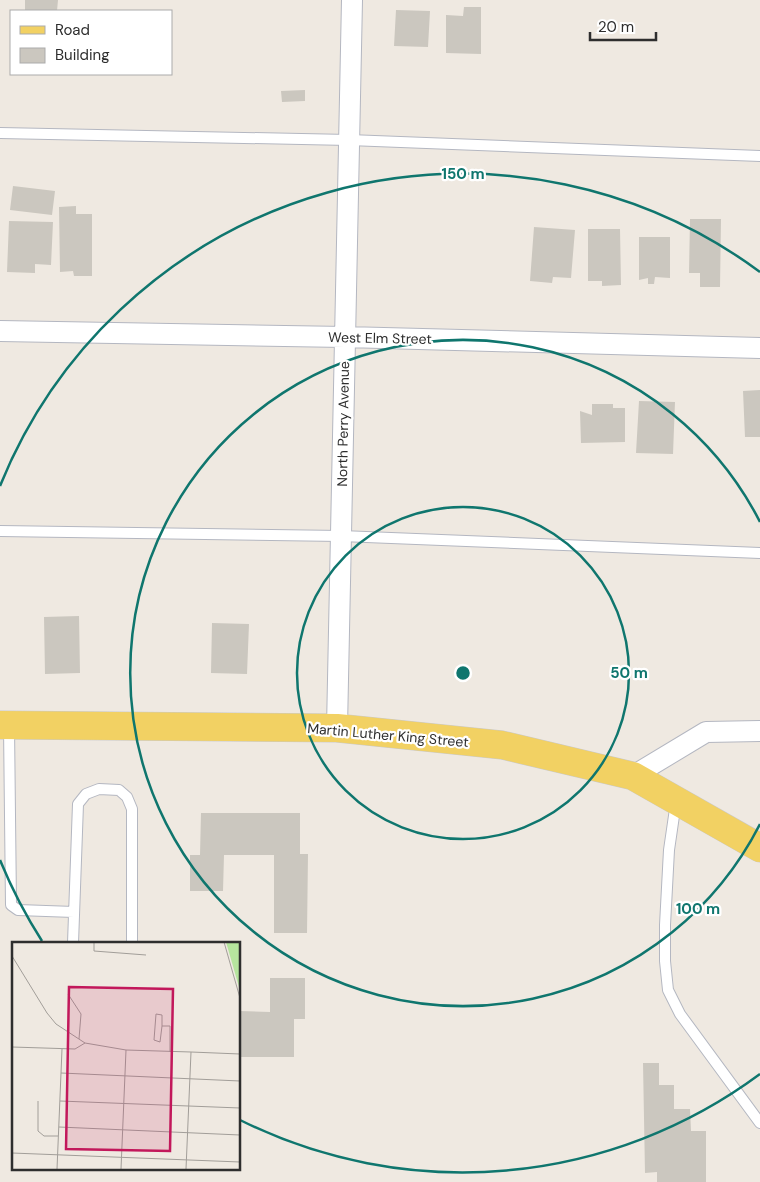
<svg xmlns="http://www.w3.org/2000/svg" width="760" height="1182" font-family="'DM Sans',sans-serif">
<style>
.building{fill:#cbc7bf}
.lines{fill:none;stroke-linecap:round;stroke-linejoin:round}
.service-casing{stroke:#b4b7c1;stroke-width:12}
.minor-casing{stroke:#b4b7c1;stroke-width:22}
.primary-casing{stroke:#c9c9c9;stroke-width:29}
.service{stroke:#fff;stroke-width:10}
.minor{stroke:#fff;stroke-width:20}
.primary{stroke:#f2d163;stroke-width:28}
.ring{fill:none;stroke:#0f766e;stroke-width:2.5}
.labels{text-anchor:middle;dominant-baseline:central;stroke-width:4.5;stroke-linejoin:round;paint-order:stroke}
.street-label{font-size:14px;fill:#2e2e2e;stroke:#fff}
.inset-road{fill:none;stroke:#a29e99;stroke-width:1}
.view{fill:#c2185b;fill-opacity:0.15;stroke:#c2185b;stroke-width:2.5}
.inset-edge{fill:none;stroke:#2e2e2e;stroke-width:2.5}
.centre{fill:#0f766e;stroke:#fff;stroke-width:2.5}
.ring-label{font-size:15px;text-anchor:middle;font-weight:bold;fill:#0f766e;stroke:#fff;stroke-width:4.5;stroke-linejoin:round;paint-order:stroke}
</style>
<rect width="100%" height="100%" fill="#efe9e1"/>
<path class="building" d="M25 0H58L57 11H25Z
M464 7H481V54L446 53V15L463 16Z
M396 10 430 11 428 47 394 46Z
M305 90V101L282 102 281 91Z
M13 186 55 191 52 215 10 210Z
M76 206V214H92V276H74L73 271 60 272 59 207Z
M690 219H721L720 287H700V273H689Z
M9 221 53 222 51 265 35 264V273L7 272Z
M534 227 575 230 571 278 553 277 552 283 530 281Z
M588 229H620L621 285 602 286V281H588Z
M639 237H670V278L655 277 654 284H648V278L639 280Z
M760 390V437H745L743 391Z
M639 401 675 402 673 454 636 453Z
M592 404H613V408H625V442L581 443 580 411 592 415Z
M79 616 80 673 45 674 44 617Z
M212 623 249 624 247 674 211 673Z
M201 813H300V854H308L307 933H274V855H224L223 891H190V855H200Z
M221 941V943H182V942Z
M270 978H305V1019H294V1057H239V1011L270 1012Z
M643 1063H659V1085H674V1109H690L691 1131H706V1182H657V1172L645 1173Z"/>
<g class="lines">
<defs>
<path id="service" d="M0 133 349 140 760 156
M0 531 341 536 760 553
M9 726 11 905 18 910 74 912
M676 802 669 850 665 925V961L668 990 680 1014 760 1123
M73 943 78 804 86 794 99 789 119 790 127 797 132 809V943"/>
<path id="minor" d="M0 331 345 337 760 348
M337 728 352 0
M633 776 706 732 760 731"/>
<path id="primary" d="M0 725 337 728 502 745 633 776 760 848"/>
</defs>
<use href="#service" class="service-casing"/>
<use href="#minor" class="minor-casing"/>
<use href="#primary" class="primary-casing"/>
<use href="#service" class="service"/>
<use href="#minor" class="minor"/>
<use href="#primary" class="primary"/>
</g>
<g class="ring">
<circle cx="463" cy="673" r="166"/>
<path d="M760 824A333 333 0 1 1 760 522"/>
<path d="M760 1074A499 499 0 0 1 240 1120M42 941A499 499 0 0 1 0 860M0 486A499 499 0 0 1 760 272"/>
</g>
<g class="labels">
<g class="street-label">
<text transform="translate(380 338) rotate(1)">West Elm Street</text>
<text transform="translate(343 424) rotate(-89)">North Perry Avenue</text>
<text transform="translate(388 735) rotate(5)">Martin Luther King Street</text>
</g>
</g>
<g transform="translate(12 942)">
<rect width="228" height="228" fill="#efe9e1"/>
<path d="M214 0H227V45Z" fill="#b6e59e"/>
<path class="inset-road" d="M82 0V9L134 13M212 0 228 56M0 14 35 71 44 82 73 101 114 108 179 110 174 227M56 52 69 72 67 97M150 84V73L144 72 142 98 148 100 150 84H158V110M0 105 63 107 73 101M179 110 228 112M49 131 228 139M26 159V189L32 194H46M48 159 228 166M47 185 228 193M0 211 228 220M45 227 50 107M109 227 114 108"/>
<path class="view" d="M57 45 161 47 158 209 54 207Z"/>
<rect width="228" height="228" class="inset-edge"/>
</g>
<circle cx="463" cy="673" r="8" class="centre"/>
<g class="ring-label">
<text x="463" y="179">150 m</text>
<text x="629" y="678">50 m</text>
<text x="698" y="914">100 m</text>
</g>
<rect x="10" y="10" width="162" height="65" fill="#ffffff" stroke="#ababab"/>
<rect x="20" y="26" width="25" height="8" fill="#f2d163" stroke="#ababab"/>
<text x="55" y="35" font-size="15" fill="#2e2e2e">Road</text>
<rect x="20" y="48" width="25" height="15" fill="#cbc7bf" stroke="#ababab"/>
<text x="55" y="60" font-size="15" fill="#2e2e2e">Building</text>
<path d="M590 32v8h66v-8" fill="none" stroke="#2e2e2e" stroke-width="2.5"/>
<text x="598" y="32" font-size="15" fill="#2e2e2e" stroke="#ffffff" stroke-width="4" paint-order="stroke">20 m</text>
</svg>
